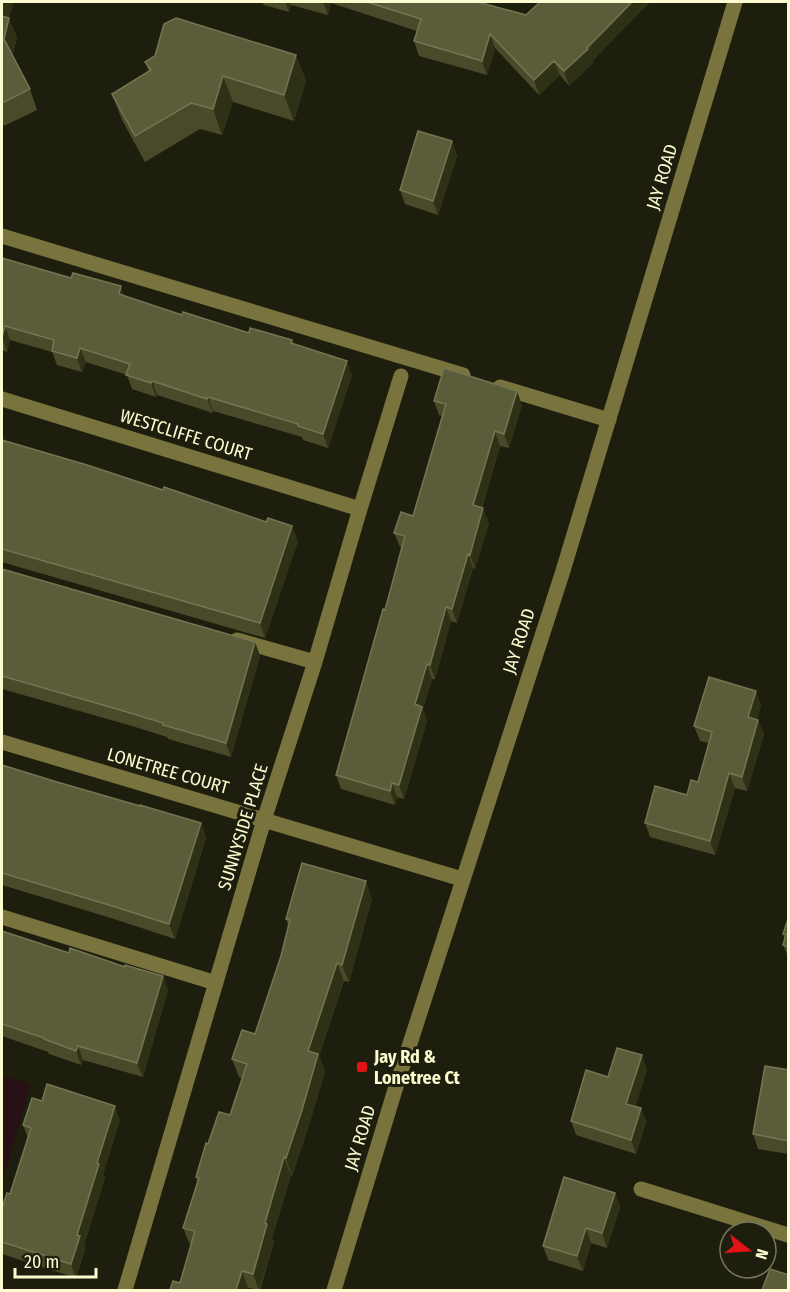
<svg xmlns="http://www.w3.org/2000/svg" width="790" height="1292" font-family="'Fira Sans Condensed',sans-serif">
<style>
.green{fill:#271115}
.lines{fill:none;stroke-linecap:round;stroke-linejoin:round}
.minor{stroke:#79743d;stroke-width:15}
.wall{fill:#484a29}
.shaded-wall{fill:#2e3116}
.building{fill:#5b5d3a;stroke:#747652;stroke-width:1.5}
.poi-dot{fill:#e21315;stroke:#1d1e0e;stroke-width:2}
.labels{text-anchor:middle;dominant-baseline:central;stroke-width:6;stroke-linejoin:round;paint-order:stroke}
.street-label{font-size:18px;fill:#fbfbcf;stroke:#1d1e0e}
.poi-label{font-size:18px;font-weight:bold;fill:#fbfbcf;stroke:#1d1e0e;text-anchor:start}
</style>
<rect width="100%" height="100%" fill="#1d1e0e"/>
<path class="green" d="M2 1076 31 1084 2 1183Z"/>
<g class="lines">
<path class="minor" d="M2 236 463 375
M500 387 609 420
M2 399 360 509
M237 640 315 662
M2 742 462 879
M2 917 216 983
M641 1189 788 1235
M125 1290 264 820 315 662 360 509 401 376
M334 1290 394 1093 562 574 735 2"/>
</g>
<path class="wall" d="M2 2 9 18 17 38 12 56 30 89 37 110 4 126 2 122Z
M262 2H478L526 15 649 3 592 61 593 63 569 86 560 75 539 95 495 48 487 75 419 56 414 41 417 31 331 3 328 15 291 5 289 12 264 5Z
M296 55 306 81 294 121 233 102 222 135 200 129 145 162 122 120 112 94 149 72 145 62Z
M452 141 457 156 438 215 405 204 400 190Z
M2 258 182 315 249 333 292 340 293 344 352 375 328 448 303 440 302 437 213 411V413L157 395 156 397 132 389 127 375 86 362 82 372 57 365 52 352 10 340 7 352 2 350Z
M434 401 522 405 509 448 500 446 482 508 489 523 475 569 473 568 457 623 451 621 435 679H432L423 709 427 721 404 799 397 797 395 805 341 789 336 775 385 610 402 548 400 547 394 533 413 516 442 416 439 415Z
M2 440 298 541 265 638 5 563H2Z
M2 569 255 642 260 656 231 757 168 739 167 737 132 726 2 689Z
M761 705 757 719 764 734 747 791 735 788 715 855 650 837 645 823 687 795 698 782 709 743 700 741 694 726Z
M2 765 57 782 201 823 206 838 175 939 114 919 2 885Z
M372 899 349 982 344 981 319 1056 325 1072 308 1128 292 1176 291 1175 272 1238 274 1242 260 1290 248 1288V1290H170L180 1283 191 1246 190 1245 183 1228 197 1182 196 1177 208 1144 230 1115 242 1078 239 1077 232 1059 255 1034 281 956 288 925 286 919Z
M789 916V959L783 945 785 939 783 934Z
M2 931 69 953 163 976 168 990 143 1077 83 1060 81 1065 49 1054 48 1052 2 1036Z
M647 1070 635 1106 641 1108 646 1122 636 1154 576 1135 571 1121 608 1077Z
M789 1070V1154L758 1149 753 1134Z
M42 1101 120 1120 103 1174 105 1178 84 1245 85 1250 76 1278 2 1254V1208L10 1194 28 1139 23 1125Z
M615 1193 620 1207 607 1248 591 1243 583 1271 548 1260 543 1246Z"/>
<path class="shaded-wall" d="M2 2H14L9 18 17 38 11 60 4 39 2 26Z
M285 2H290L291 5 289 12Z
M323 2H331V3L328 15Z
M632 2H648L649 3 592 61 593 63 569 86 564 71Z
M490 34 495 48 487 75 482 61Z
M296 55 306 81 294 121 284 95Z
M554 61 560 75 539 95 534 80Z
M223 76 233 102 222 135 213 109Z
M452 141 457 156 438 215 433 201Z
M121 286 126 300 119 294Z
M5 326 10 340 7 352 2 337Z
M80 348 86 362 82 372 77 358Z
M347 361 352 375 328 448 323 434Z
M152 381 157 395 156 397 151 383Z
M517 391 522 405 509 448 504 434Z
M208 397 213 411V413L207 399Z
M495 431 500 446 478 520 473 505Z
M483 508 489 523 475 569 470 555Z
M292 526 298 541 265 638 260 623Z
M468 554 473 568 457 623 452 609Z
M446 607 451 621 435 679 430 665Z
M255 642 260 656 231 757 226 743Z
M427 664 432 679 423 709 427 721 404 799 399 785 415 704Z
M756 691 761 705 754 731 748 717Z
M758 720 764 734 747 791 742 777Z
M729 773 735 788 715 855 710 841Z
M392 783 397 797 395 805 390 791Z
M201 823 206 838 175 939 169 924Z
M366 881 372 899 349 982 342 965Z
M337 963 344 981 319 1056 325 1072 308 1128 292 1176 286 1158 308 1051Z
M163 976 168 990 143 1077 137 1063Z
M78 1046 83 1060 81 1065 76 1051Z
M642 1055 647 1070 632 1118 626 1104Z
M115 1106 120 1120 103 1174 105 1178 84 1245 85 1250 76 1278 71 1264 77 1235 97 1163Z
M641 1108 646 1122 636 1154 631 1140Z
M284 1157 291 1175 272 1238 274 1242 259 1290 253 1274 265 1223Z
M615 1193 620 1207 607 1248 602 1233Z
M586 1228 591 1243 583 1271 577 1256Z
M242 1271 248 1288V1290H236Z"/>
<path class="building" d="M367 2H478L526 15 540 2H632L587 48 588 49 564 71 554 61 534 80 490 34 482 61 414 41 421 19Z
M2 16 9 18 4 39 30 89 2 103Z
M176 18 296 55 284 95 223 76 213 109 191 103 135 136 112 94 151 70 145 62 155 56 164 24Z
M418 131 452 141 433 201 400 190Z
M2 258 71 278 73 273 121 286 119 294 182 315 183 312 249 333 250 328 292 340 291 343 347 361 323 434 298 426V424L208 397 207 399 152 381 151 383 126 375 130 364 80 348 77 358 52 351 54 340 5 326 2 337Z
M444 368 517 391 504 434 495 431 473 505 483 508 470 555 468 554 452 609 446 607 430 665 427 664 415 704 422 707 399 785 392 783 390 791 336 775 383 609 385 610 405 536 394 533 401 512 413 516 446 404 434 401Z
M2 440 87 465 163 490 164 487 266 522 268 518 292 526 260 623 2 549Z
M2 569 255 642 226 743 163 725V723L127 712 2 676Z
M709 677 756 691 748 717 758 720 742 777 729 773 710 841 645 823 655 786 687 795 691 780 698 782 712 732 694 726Z
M2 765 57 782 140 806V805L201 823 169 924 109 905 2 873Z
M302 863 366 881 342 965 337 963 308 1051 318 1054 302 1110 286 1158 284 1157 265 1223 267 1224 253 1274 242 1271 236 1290H170L173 1281 180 1283 195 1231 183 1228 199 1178 196 1177 206 1143 208 1144 219 1112 230 1115 247 1064 232 1059 242 1030 255 1034 281 956 290 920 286 919Z
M789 916V947L783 945 786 934H783Z
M2 931 69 953 70 948 125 967V965L163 976 137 1063 78 1046 76 1051 44 1039V1038L2 1024Z
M617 1048 642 1055 626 1104 641 1108 631 1140 571 1121 586 1070 608 1077Z
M765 1066 789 1070V1141L753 1134Z
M47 1084 115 1106 97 1163 99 1164 77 1235 80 1236 71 1264 2 1242V1208L7 1193 10 1194 31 1128 23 1125 32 1098 42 1101Z
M564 1177 615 1193 602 1233 586 1228 577 1256 543 1246Z
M770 1269 789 1275V1290H762Z"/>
<rect class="poi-dot" x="356" y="1061" width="12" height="12" rx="3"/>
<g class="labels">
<g class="street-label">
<text transform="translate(662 177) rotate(-73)">JAY ROAD</text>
<text transform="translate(186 435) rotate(17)">WESTCLIFFE COURT</text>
<text transform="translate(519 641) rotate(-72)">JAY ROAD</text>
<text transform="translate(168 771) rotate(16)">LONETREE COURT</text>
<text transform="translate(243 827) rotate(-73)">SUNNYSIDE PLACE</text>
<text transform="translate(360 1138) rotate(-73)">JAY ROAD</text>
</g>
<g class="poi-label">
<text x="374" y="1057">Jay Rd &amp;<tspan x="374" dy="21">Lonetree Ct</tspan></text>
</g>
</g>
<rect width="790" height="1292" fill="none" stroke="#fbfbcf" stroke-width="6"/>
<g transform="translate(748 1250) rotate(107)"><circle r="28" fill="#1d1e0e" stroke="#76765b" stroke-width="1.5"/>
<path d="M0-4.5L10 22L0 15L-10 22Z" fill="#e21315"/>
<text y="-9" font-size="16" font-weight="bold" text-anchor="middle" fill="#fbfbcf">N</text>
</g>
<path d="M15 1268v9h81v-9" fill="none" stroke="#fbfbcf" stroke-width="3"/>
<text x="24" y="1268" font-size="18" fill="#fbfbcf" stroke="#1d1e0e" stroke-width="4.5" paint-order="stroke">20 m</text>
</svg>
